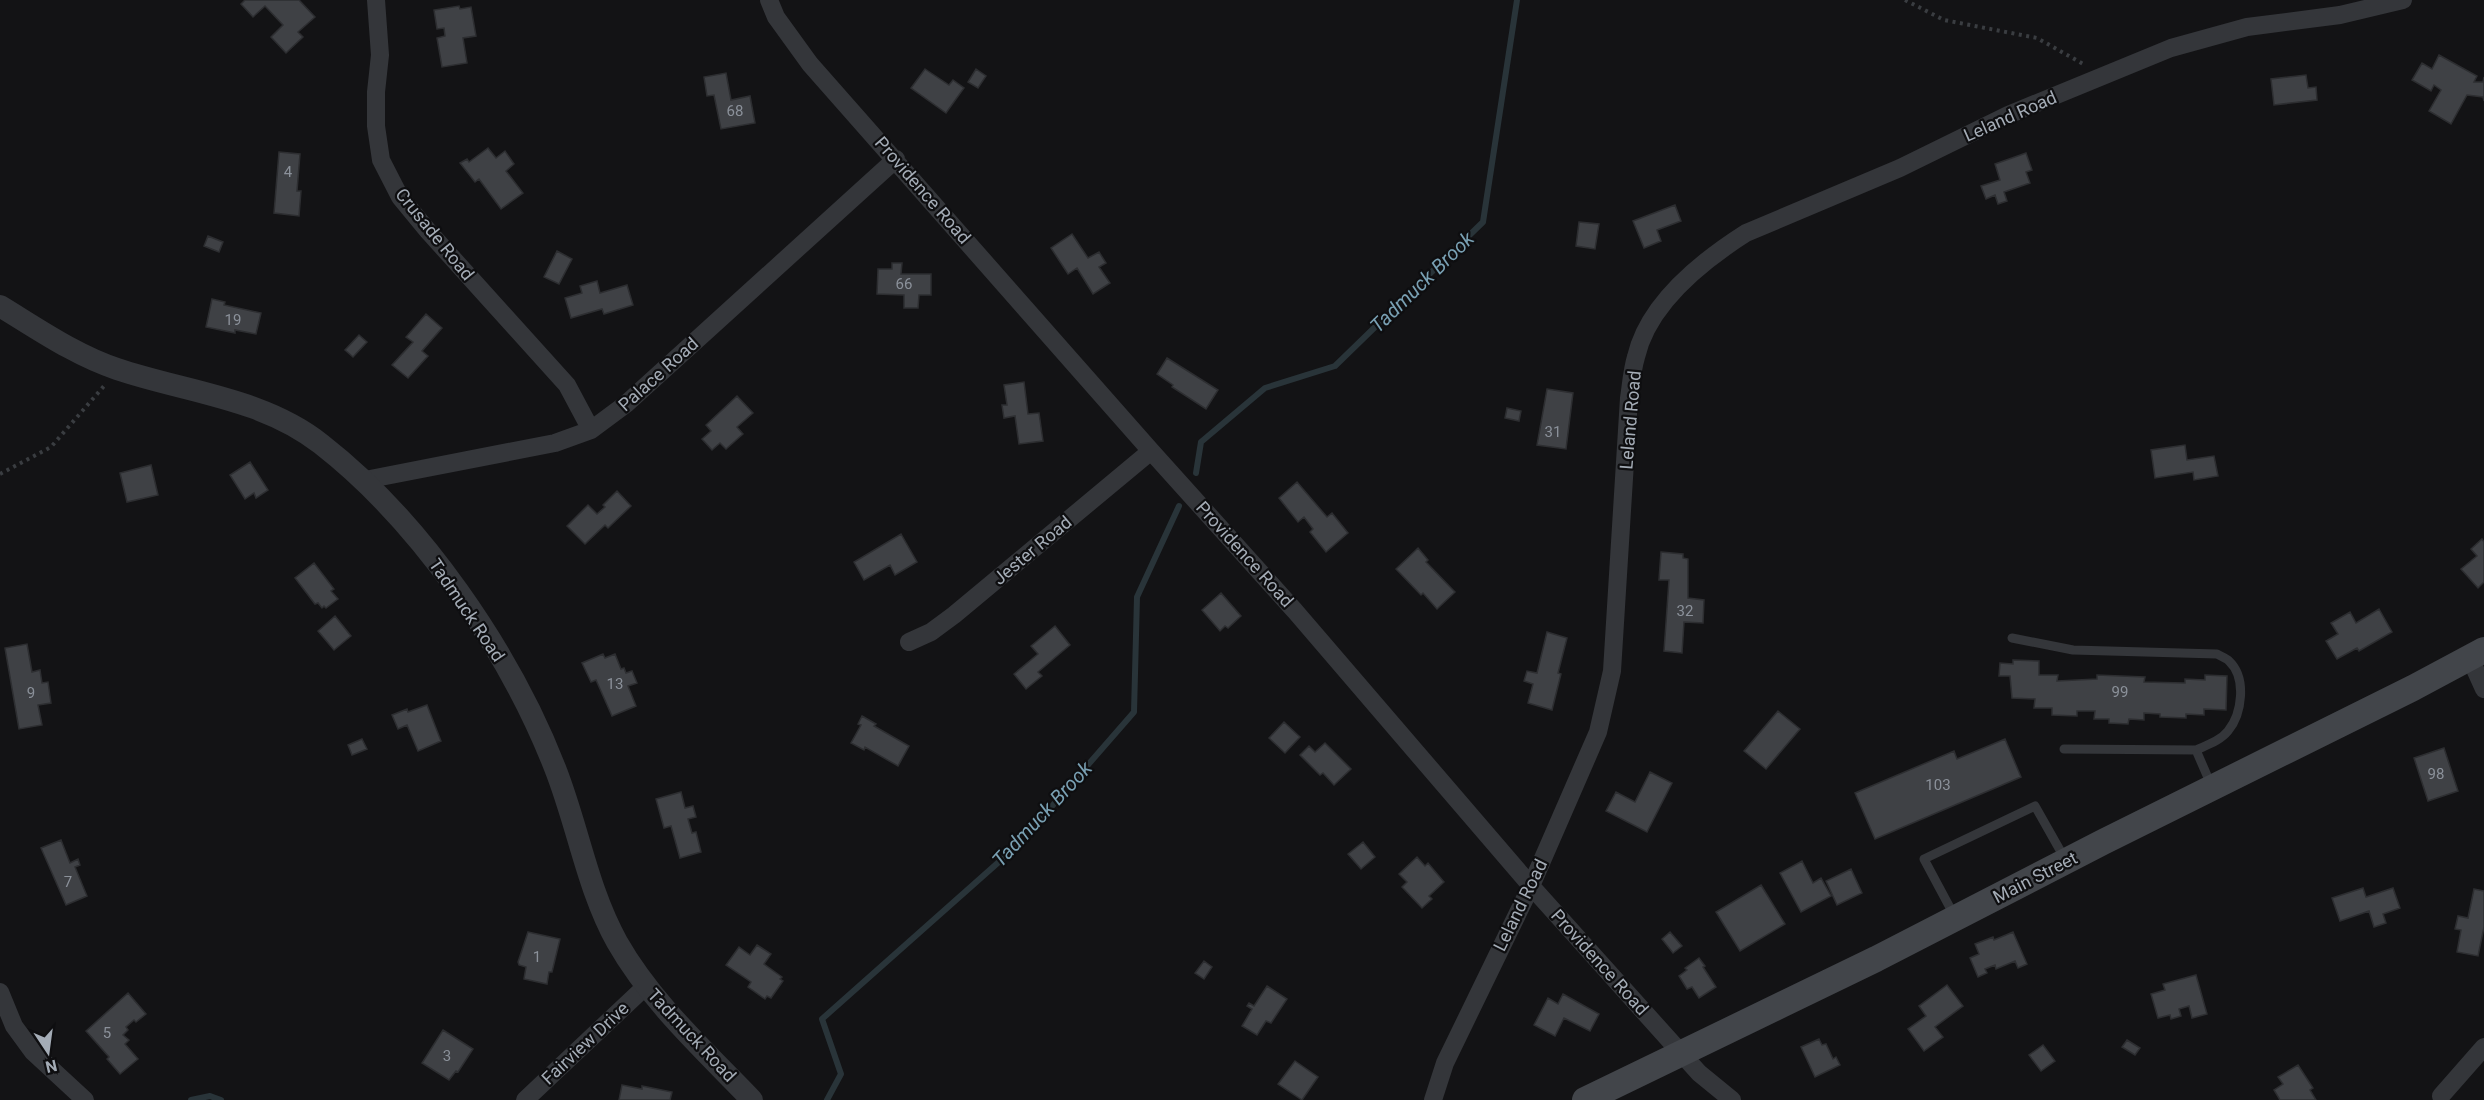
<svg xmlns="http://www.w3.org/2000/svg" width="2484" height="1100" font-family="Roboto,sans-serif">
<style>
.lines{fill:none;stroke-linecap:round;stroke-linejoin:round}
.stream{stroke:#293439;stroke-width:6}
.building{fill:#3f4145;stroke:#2d2e31;stroke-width:1.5}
.path{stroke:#3a3d41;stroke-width:4;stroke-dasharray:3 4.5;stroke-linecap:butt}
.service{stroke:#34363a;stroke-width:9}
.minor{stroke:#34363a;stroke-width:18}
.tertiary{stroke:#34363a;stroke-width:22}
.secondary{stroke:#42454a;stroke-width:26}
.labels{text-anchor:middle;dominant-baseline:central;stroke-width:4.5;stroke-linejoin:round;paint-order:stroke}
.number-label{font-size:15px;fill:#8b919a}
.street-label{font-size:18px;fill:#a4acb6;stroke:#0e0e10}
.water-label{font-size:20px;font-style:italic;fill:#79a0b3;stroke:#0e0e10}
</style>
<rect width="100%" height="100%" fill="#131315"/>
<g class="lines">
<path class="stream" d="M1196 473 1201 442 1265 388 1335 366 1483 222 1517 0
M191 1100 210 1096 221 1100
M827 1100 841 1074 822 1019 1019 844 1134 712 1137 597 1179 506"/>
</g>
<path class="building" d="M245 0H299L315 17 298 32 303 37 286 53 271 37 283 25 265 6 253 17 241 4Z
M459 6 460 9 471 7 476 36 463 38 467 63 442 67 437 38 445 36 444 28 437 29 434 10Z
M2439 55 2477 76 2474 82H2483L2484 77V101L2483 97 2467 95 2451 124 2429 111 2441 90 2434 85 2431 91 2412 80 2422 63 2432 69Z
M925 69 949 85 953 80 964 88 946 113 911 88Z
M976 69 986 76 978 88 968 82Z
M726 73 731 100 750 96 755 123 721 129 714 95 707 96 704 77Z
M2306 75 2308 88 2316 87 2317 100 2274 105 2271 79Z
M488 148 496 158 505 151 514 164 506 171 523 193 501 209 479 179 475 182 460 163 467 159 469 162Z
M279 152 300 154 297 191H301L299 216 274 213Z
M2026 153 2032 170 2026 172 2030 183 2004 192 2007 201 1998 204 1995 195 1986 199 1981 186 2000 180 1995 164Z
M1675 205 1681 221 1657 230 1661 241 1644 248 1633 221Z
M1579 222 1599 224 1595 249 1576 246Z
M1072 234 1088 258 1099 252 1106 263 1099 267 1110 283 1093 294 1077 268 1068 274 1051 248Z
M208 236 223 242 219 252 204 246Z
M557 251 572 259 559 284 544 277Z
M892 263H902L901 274H931V295H919L918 308H904V295L877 294 878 269H892Z
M597 281 600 293 627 285 633 305 604 314 602 309 571 318 565 298 582 293 580 286Z
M212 299 225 302 224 305 261 313 256 334 235 330V333L206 327Z
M426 314 442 328 422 351 428 356 408 378 392 365 413 342 406 337Z
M359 335 367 342 353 357 345 350Z
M1167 358 1218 390 1206 409 1172 387 1173 385 1157 374Z
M1024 382 1028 414 1039 413 1043 441 1019 444 1015 416 1004 418 1002 405H1007L1004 385Z
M1547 389 1573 393 1566 449 1537 445Z
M737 396 753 413 737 427 743 434 726 449 720 443 712 450 702 439 711 431 706 425Z
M1507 408 1521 411 1519 421 1505 418Z
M2185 445 2187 460 2214 456 2218 476 2194 480 2193 472 2155 478 2151 450Z
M250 462 268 490 256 498 254 493 245 499 230 475Z
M151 465 158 495 127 502 120 473Z
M1297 482 1327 517 1332 513 1348 533 1326 552 1310 532 1313 529 1304 517 1298 522 1279 498Z
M617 491 631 506 608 528 605 525 585 544 567 526 588 505 597 514 605 507 603 505Z
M901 534 917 562 895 575 890 565 864 580 854 562Z
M2482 539 2484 542V582L2478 588 2461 569 2477 556 2471 549Z
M1418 548 1428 560 1426 562 1455 592 1437 609 1423 593 1421 595 1396 569Z
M1661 552 1683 554V558L1688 559V598L1704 600 1703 623 1684 622 1682 653 1664 651 1669 580H1659Z
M314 563 334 589 331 591 338 599 326 608 324 606 322 608 318 603 315 604 295 578Z
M1221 593 1241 616 1228 628 1225 626 1220 631 1202 610Z
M2379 609 2392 632 2359 651 2357 648 2337 659 2326 641 2338 634 2331 623 2350 612 2356 623Z
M335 616 351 636 334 650 318 631Z
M1055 626 1070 645 1038 672 1042 676 1026 689 1014 674 1038 654 1031 646Z
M1547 632 1567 638 1558 673 1561 674 1552 710 1528 703 1533 684 1524 681 1527 671 1537 673Z
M27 644 32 672 40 670 42 683 48 682 51 703 38 705 42 725 19 729 5 648Z
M603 654 605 658 615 654 621 669 624 668 626 673 632 671 637 683 628 686 636 706 612 716 596 680 591 682 582 663Z
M2013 660 2039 661V675H2058L2057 681 2097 679V675L2145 677 2144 682 2185 683V679L2205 680V675L2227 676 2226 710 2204 709V715L2186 714V718L2160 717V714L2144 713V720L2129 719 2128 724 2109 723V719H2094L2095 711H2077V716L2052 715V708H2034L2035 699 2012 698 2010 676H1999L2000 663 2013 664Z
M427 705 441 741 418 751 407 725 398 729 392 715 407 709 408 712Z
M1778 711 1800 729 1766 769 1744 751Z
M862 716 876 724 874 726 909 746 898 766 865 747 864 750 851 743 861 725 858 724Z
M1284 722 1300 737 1285 753 1269 738Z
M362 739 367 749 352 755 348 745Z
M2005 739 2021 777 1875 839 1855 793 1954 751 1957 759Z
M1325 743 1351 769 1334 785 1323 773 1320 775 1300 755 1309 746 1315 752Z
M2444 748 2458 791 2428 801 2414 758Z
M1650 772 1672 783 1647 832 1606 811 1616 792 1635 802Z
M681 792 685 808 693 806 696 817 688 819 692 833 696 832 701 852 680 858 671 826 664 828 656 799Z
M61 840 70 863 78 859 80 865 75 867 87 896 66 905 41 848Z
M1363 842 1375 857 1361 869 1348 854Z
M1417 857 1425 866 1428 863 1444 882 1429 896 1432 899 1422 908 1402 887 1407 882 1399 874Z
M1802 861 1813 883 1821 878 1831 896 1801 912 1780 873Z
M1851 869 1862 893 1837 905 1826 881Z
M1761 885 1785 924 1740 951 1716 912Z
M2363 888 2366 897 2393 888 2400 908 2383 914 2386 923 2374 927 2369 911 2340 921 2332 898Z
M2474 889 2484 891V927L2478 956 2457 952 2461 930 2455 929 2458 916 2468 918Z
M528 932 560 939 552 972H549L547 984 524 979 526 967 519 965 518 962Z
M1670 932 1682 946 1673 953 1662 939Z
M2013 932 2027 964 2018 968 2015 961 1996 969 1995 965 1985 969 1987 973 1978 977 1970 958 1979 954 1975 944 1993 937 1994 940Z
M757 945 771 954 764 964 782 977 780 979 783 981 771 998 767 996 765 999 748 987 751 982 726 965 739 947 750 955Z
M1699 958 1705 966 1703 967 1716 987 1699 998 1692 987 1687 989 1679 976 1687 970 1685 968Z
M1204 961 1212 967 1204 979 1195 973Z
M2196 975 2207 1014 2192 1018 2189 1006 2179 1009 2181 1016 2171 1019 2170 1015 2158 1018 2151 994 2165 990 2163 984Z
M1947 985 1963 1006 1935 1027 1943 1037 1924 1051 1908 1029 1926 1016 1919 1006Z
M1267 986 1287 999 1271 1023 1266 1021 1257 1035 1242 1026 1252 1009 1247 1006 1249 1003 1254 1006Z
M128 993 146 1014 136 1022 134 1020 126 1027 128 1030 123 1035 129 1040 125 1044 138 1059 120 1074 107 1059 109 1057 86 1031Z
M1563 994 1599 1014 1590 1031 1564 1018 1555 1036 1534 1025 1548 998 1558 1004Z
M443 1030 473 1049 458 1072 456 1071 449 1080 422 1063Z
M1819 1039 1822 1045 1826 1044 1833 1059 1836 1057 1840 1065 1815 1077 1801 1047Z
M2127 1040 2140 1048 2135 1055 2122 1047Z
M2043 1045 2055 1061 2041 1071 2029 1055Z
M1295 1061 1318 1077 1302 1100 1278 1084Z
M2298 1065 2313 1088 2310 1090 2316 1100H2280L2274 1090 2283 1084 2278 1077Z
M622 1085 642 1089V1086L672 1092 670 1100H619Z"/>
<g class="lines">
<path class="path" d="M1905 0 1944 20 2037 38 2085 65
M0 474 51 447 104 386"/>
<path class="service" d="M2012 638 2073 650 2217 654C2220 656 2226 658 2229 661 2247 678 2242 714 2228 731 2220 741 2207 745 2196 750L2064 749
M2196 750 2212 787
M1954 915 1924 859 2035 806 2065 859"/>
<path class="minor" d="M376 0 380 55 376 92V126L381 160 400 197 428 231 567 385 591 430
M769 0 776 17 810 64 1151 451 1295 611 1531 886 1699 1073 1732 1100
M365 480 555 443 591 430 626 404 896 159
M909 642 931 632 954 615 1151 451
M2470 658 2484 689
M0 992 14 1026 33 1052 85 1100
M2441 1096 2484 1047
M525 1100 646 986
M1433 1100 1445 1063 1531 886 1598 732 1612 671 1629 398C1631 385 1632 370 1636 357 1648 304 1702 261 1746 233L1900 168 2008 115 2171 48 2247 27 2340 15 2403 0"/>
<path class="tertiary" d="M0 306C38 329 75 355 117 369 185 392 263 398 321 444 420 521 510 652 555 768 578 826 587 888 617 942 651 1002 705 1051 752 1100"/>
<path class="secondary" d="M1585 1100 1876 959 2103 842 2413 688 2484 650"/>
</g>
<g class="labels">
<g class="number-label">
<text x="735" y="111">68</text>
<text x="288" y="172">4</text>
<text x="904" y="284">66</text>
<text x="233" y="320">19</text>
<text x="1553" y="432">31</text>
<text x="1685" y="611">32</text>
<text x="615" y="684">13</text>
<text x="2120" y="692">99</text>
<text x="31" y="693">9</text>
<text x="2436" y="774">98</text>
<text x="1938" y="785">103</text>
<text x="68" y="882">7</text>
<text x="537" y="957">1</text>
<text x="107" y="1033">5</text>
<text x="447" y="1056">3</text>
</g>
<g class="street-label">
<text transform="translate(2010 116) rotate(-24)">Leland Road</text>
<text transform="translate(923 190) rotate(49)">Providence Road</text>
<text transform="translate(435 234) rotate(51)">Crusade Road</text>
<text transform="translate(658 374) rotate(-42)">Palace Road</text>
<text transform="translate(1630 420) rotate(-85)">Leland Road</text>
<text transform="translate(1032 550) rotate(-40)">Jester Road</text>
<text transform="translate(1245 554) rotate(48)">Providence Road</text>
<text transform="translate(467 610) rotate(56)">Tadmuck Road</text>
<text transform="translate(2035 877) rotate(-27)">Main Street</text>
<text transform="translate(1520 905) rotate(-64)">Leland Road</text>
<text transform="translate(1600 962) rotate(48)">Providence Road</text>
<text transform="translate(692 1035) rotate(47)">Tadmuck Road</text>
<text transform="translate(585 1043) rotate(-43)">Fairview Drive</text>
</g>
<g class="water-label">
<text transform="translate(1422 282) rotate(-44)">Tadmuck Brook</text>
<text transform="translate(1042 814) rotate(-47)">Tadmuck Brook</text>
</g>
</g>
<g transform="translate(48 1052) rotate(167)" stroke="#0e0e10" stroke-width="4.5" paint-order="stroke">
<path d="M0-4.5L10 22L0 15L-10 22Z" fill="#a4acb6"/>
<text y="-9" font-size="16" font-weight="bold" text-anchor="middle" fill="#a4acb6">N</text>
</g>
</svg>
